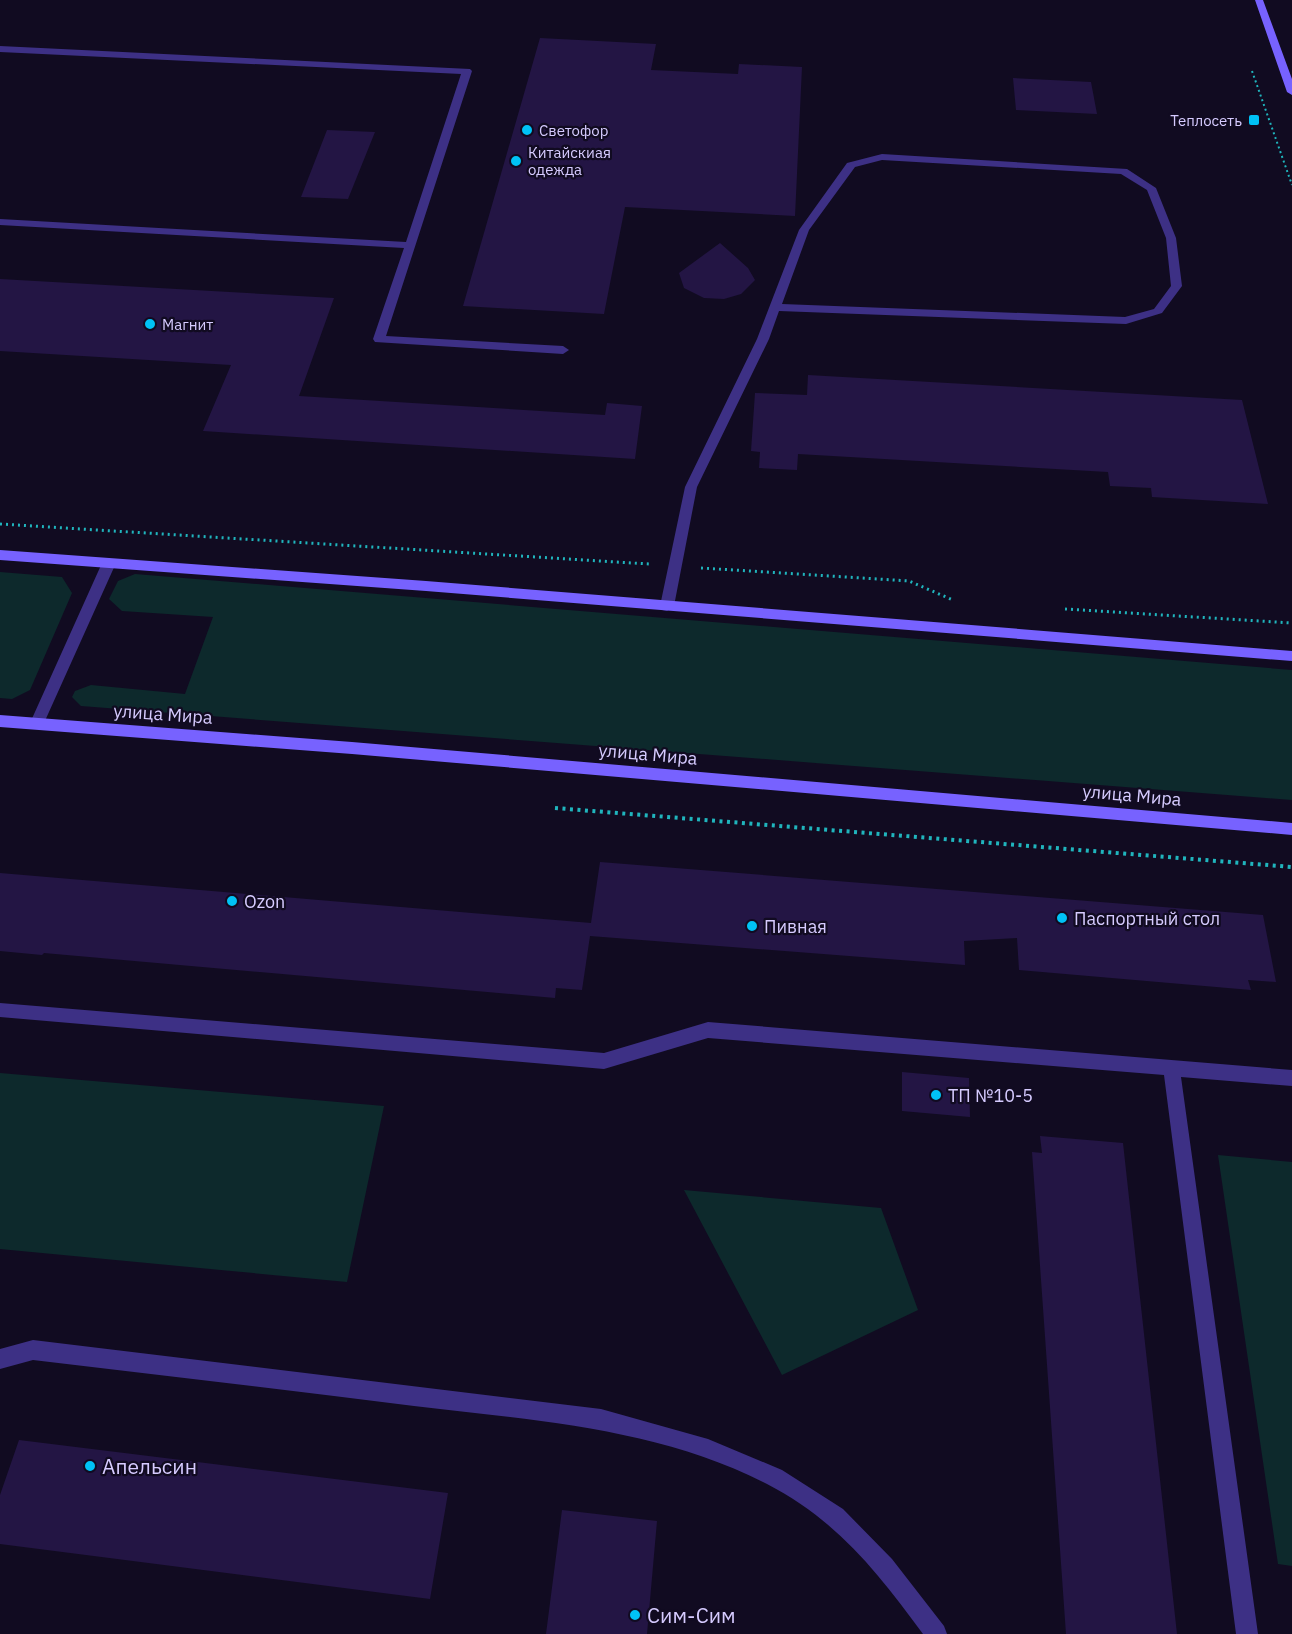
<svg xmlns="http://www.w3.org/2000/svg" width="1292" height="1634" font-family="'IBM Plex Sans',sans-serif">
<style>
.green{fill:#0d292c}
.building{fill:#231544}
.lines{fill:none;stroke-linecap:round;stroke-linejoin:round}
.path-far2{stroke:#20b5bd;stroke-width:2;stroke-dasharray:2 3;stroke-linecap:butt}
.path-far1{stroke:#20b5bd;stroke-width:3;stroke-dasharray:2 4;stroke-linecap:butt}
.path{stroke:#20b5bd;stroke-width:4;stroke-dasharray:3 4.5;stroke-linecap:butt}
.service{fill:#3d3085;fill-rule:evenodd}
.secondary{fill:#7762ff;fill-rule:evenodd}
.poi-dot{fill:#00c2f6;stroke:#110b21;stroke-width:2}
.labels{text-anchor:middle;dominant-baseline:central;stroke-width:4.5;stroke-linejoin:round;paint-order:stroke}
.far-poi-label{font-size:15px;fill:#d6cbff;stroke:#110b21;text-anchor:start}
.street-label{font-size:18px;fill:#d6cbff;stroke:#110b21}
.poi-label{font-size:18px;fill:#d6cbff;stroke:#110b21;text-anchor:start}
.near-poi-label{font-size:21px;fill:#d6cbff;stroke:#110b21;text-anchor:start}
</style>
<rect width="100%" height="100%" fill="#110b21"/>
<path class="green" d="M0 572 62 577 72 593 30 690 12 699 0 698Z
M135 574 1292 670V800L81 706 72 697 75 691 91 685 185 694 213 617 122 611 109 599 118 581Z
M0 1073 384 1106 347 1282 0 1249Z
M1218 1155 1292 1162V1566L1278 1564Z
M684 1190 881 1208 918 1310 782 1375Z"/>
<path class="building" d="M540 38 656 44 651 70 738 74 739 64 802 67 795 216 625 207 604 314 463 306Z
M1013 78 1091 82 1097 114 1016 110Z
M327 130 375 132 348 199 301 197Z
M720 243 748 268 755 280 741 294 724 299 704 298 684 288 679 273Z
M0 279 334 298 299 396 605 415 607 403 642 406 635 459 203 431 231 365 0 351Z
M808 375 1242 400 1268 504 1152 497 1151 488 1110 486 1108 472 798 454 797 470 759 468 760 452 751 451 755 393 807 395Z
M600 862 1263 915 1276 982 1248 980 1251 990 1019 970 1017 938 964 941 965 965 590 936 582 990 556 988 555 998 44 953 42 955 0 951V873L591 923Z
M902 1072 969 1078 970 1117 902 1111Z
M1040 1136 1123 1143 1177 1634H1066L1032 1152 1042 1153Z
M19 1440 448 1493 430 1599 0 1544V1495Z
M562 1510 657 1521 647 1634H546Z"/>
<g class="lines">
<path class="path-far2" d="M1252 71 1292 185"/>
<path class="path-far1" d="M0 524 649 564
M701 568 909 581 953 600
M1065 609 1292 623"/>
<path class="path" d="M555 808 1292 867"/>
<path class="service" d="M0 46 470 69 472 71 386 336 563 346 569 350 563 354 375 342 373 339 404 248 0 225V219L406 242 461 74 0 52Z
M882 154 1127 169 1156 188 1176 238 1182 286 1162 313 1126 324 779 311 769 339 697 487 674 606 667 611 662 610 660 606 685 487 757 339 799 230 847 163ZM882 160 1121 174 1147 190 1166 238 1171 286 1154 309 1125 317 782 304 809 230 855 167Z
M109 558 116 563 44 723 42 727H32L30 723 102 563Z
M0 1003 604 1053 708 1022 1292 1070V1086L1181 1077 1258 1634H1236L1164 1075 708 1038 604 1069 0 1017Z
M33 1340 601 1409 708 1439 782 1470 843 1509 892 1559 944 1626 947 1634H923C878 1573 837 1520 767 1484 659 1428 532 1420 414 1406 287 1390 160 1375 33 1360L0 1369V1349Z"/>
<path class="secondary" d="M1255 0H1263L1292 79V95L1287 92Z
M0 550 426 581 1292 651V661L426 591 0 560Z
M0 715 352 742 1292 823V835L352 754 0 727Z"/>
</g>
<g class="poi-dot">
<rect x="1248" y="114" width="12" height="12" rx="3"/>
<circle cx="527" cy="130" r="6"/>
<circle cx="516" cy="161" r="6"/>
<circle cx="150" cy="324" r="6"/>
<circle cx="232" cy="901" r="6"/>
<circle cx="1062" cy="918" r="6"/>
<circle cx="752" cy="926" r="6"/>
<circle cx="936" cy="1095" r="6"/>
<circle cx="90" cy="1466" r="6"/>
<circle cx="635" cy="1615" r="6"/>
</g>
<g class="labels">
<g class="far-poi-label">
<text x="1242" y="120" text-anchor="end">Теплосеть</text>
<text x="539" y="130">Светофор</text>
<text x="528" y="152">Китайскиая<tspan x="528" dy="17">одежда</tspan></text>
<text x="162" y="324">Магнит</text>
</g>
<g class="street-label">
<text transform="translate(163 714) rotate(4)">улица Мира</text>
<text transform="translate(648 754) rotate(5)">улица Мира</text>
<text transform="translate(1132 795) rotate(5)">улица Мира</text>
</g>
<g class="poi-label">
<text x="244" y="901">Ozon</text>
<text x="1074" y="918">Паспортный стол</text>
<text x="764" y="926">Пивная</text>
<text x="948" y="1095">ТП №10-5</text>
</g>
<g class="near-poi-label">
<text x="102" y="1466">Апельсин</text>
<text x="647" y="1615">Сим-Сим</text>
</g>
</g>
</svg>
